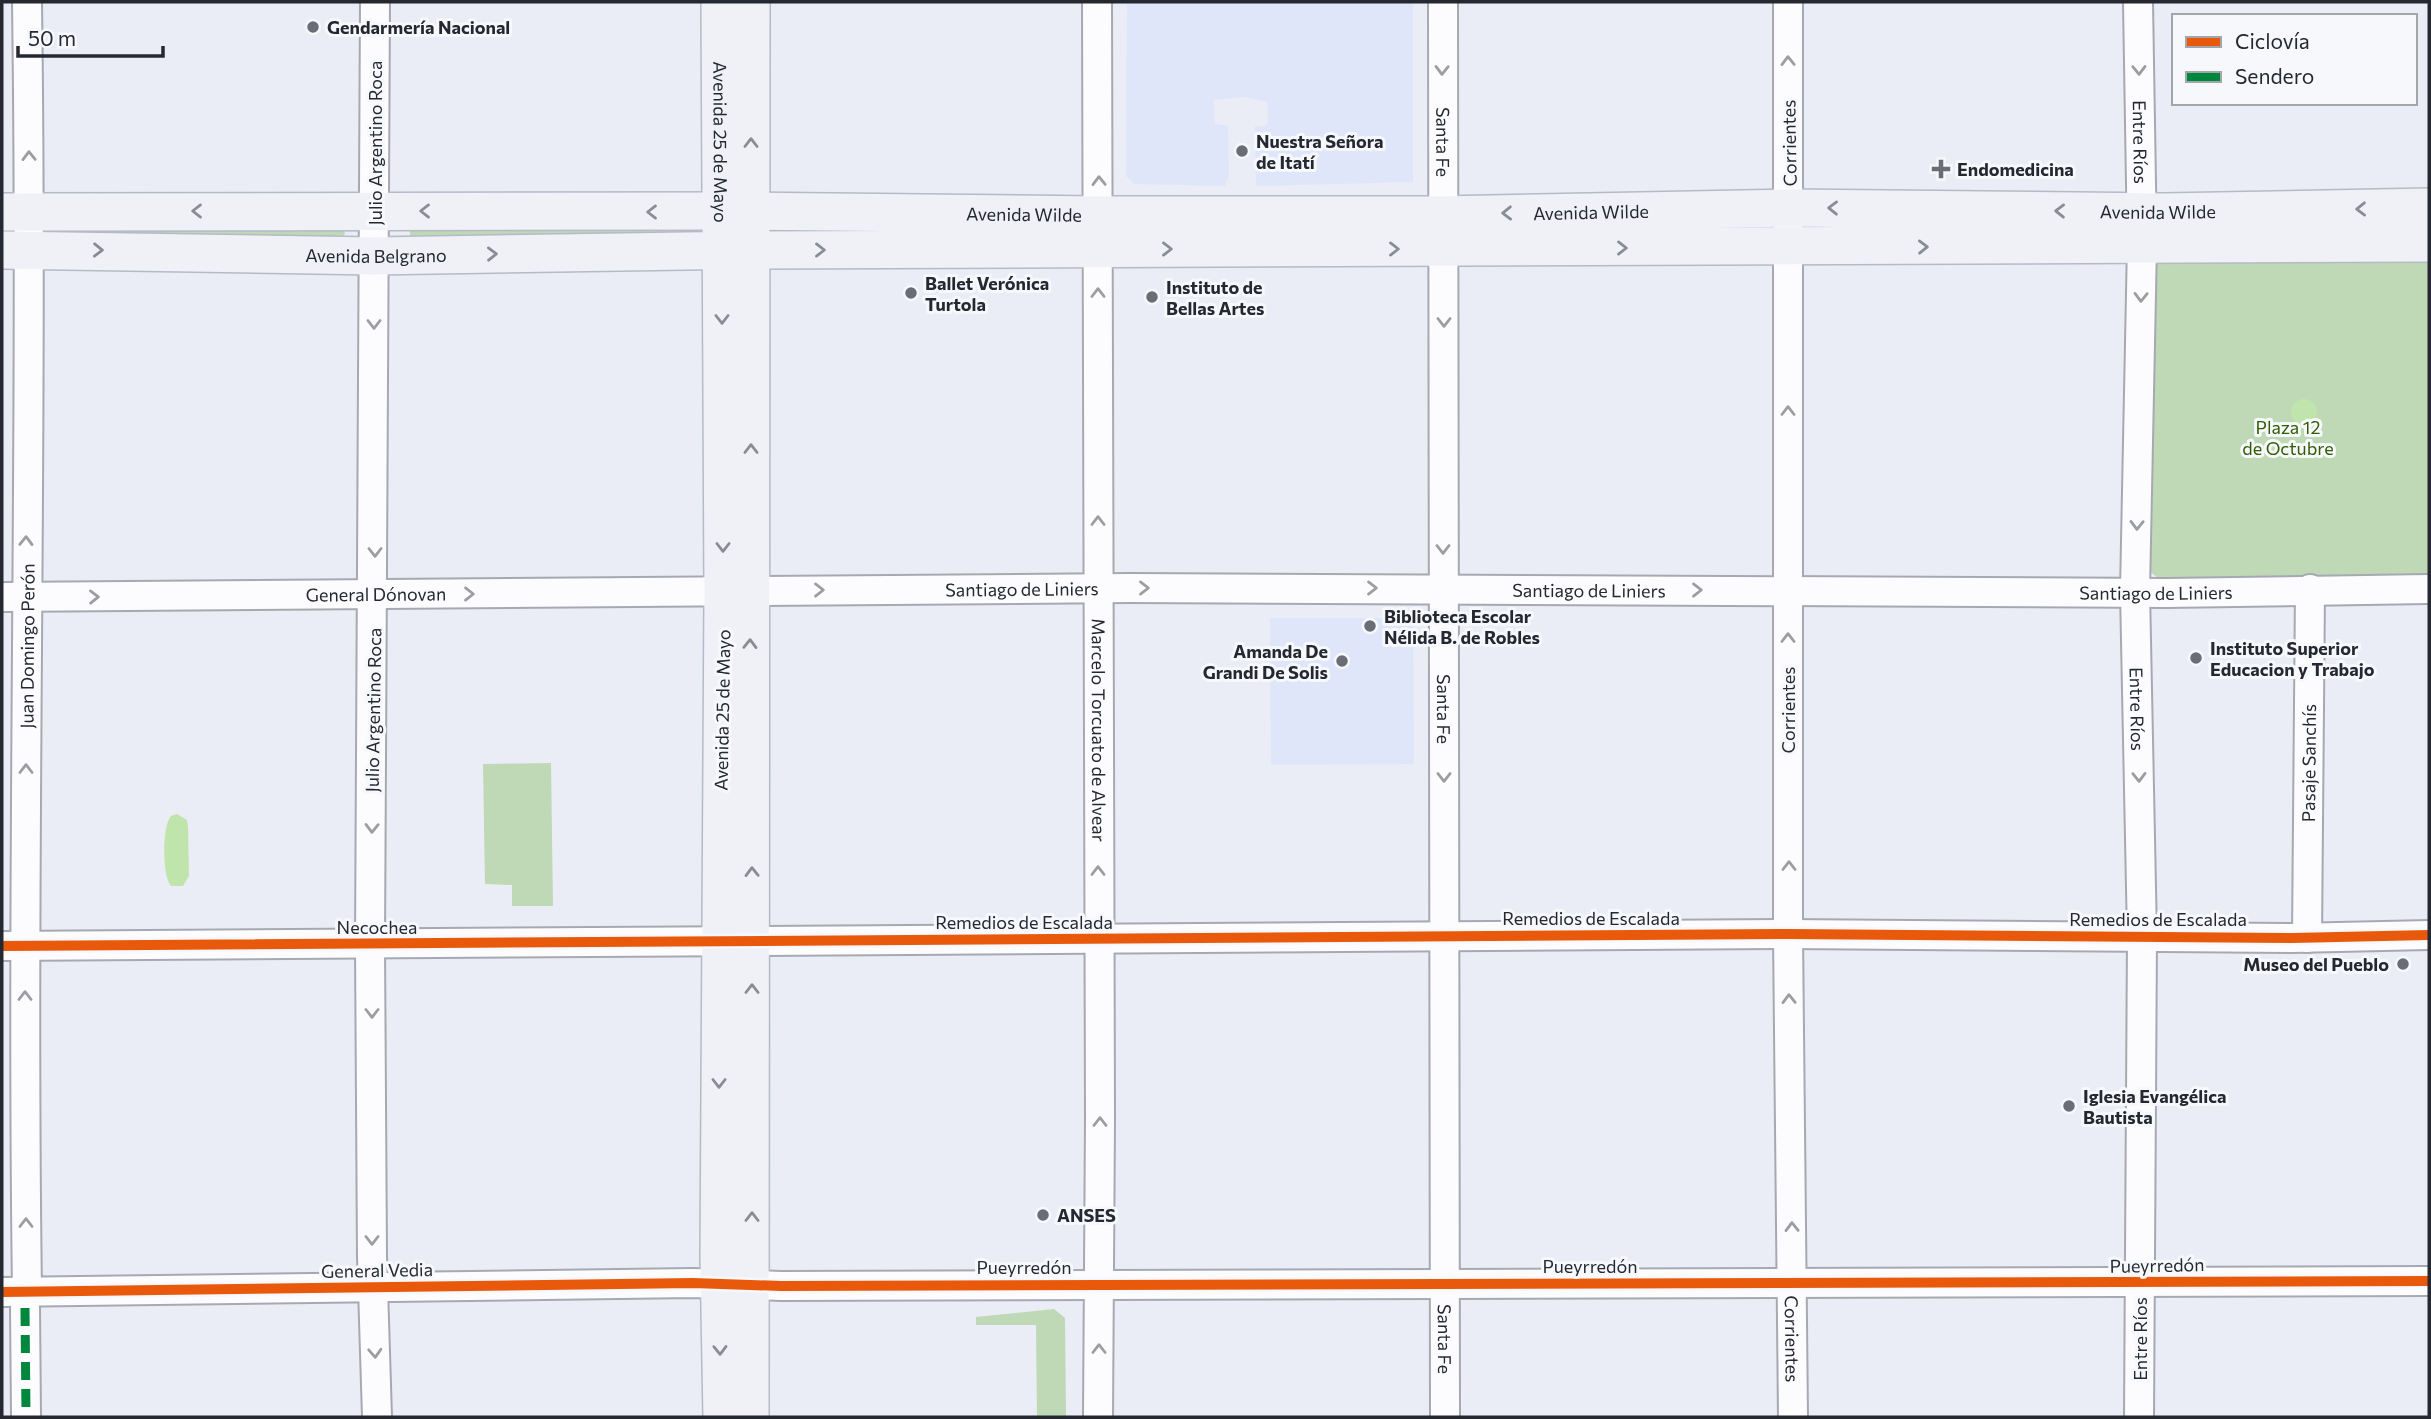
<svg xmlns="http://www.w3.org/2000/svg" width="2431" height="1419" font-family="Commissioner,sans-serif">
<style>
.built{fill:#e0e6fa}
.green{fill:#bfd8b5}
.water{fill:#c0e5ac}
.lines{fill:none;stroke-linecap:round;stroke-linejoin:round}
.minor-casing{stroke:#a6a9b1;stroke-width:32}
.major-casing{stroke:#b6bac6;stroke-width:40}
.minor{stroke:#fcfcfe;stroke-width:28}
.major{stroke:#eff1f7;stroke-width:37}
.quiet{stroke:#00873e;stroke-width:9;stroke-dasharray:18 9;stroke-linecap:butt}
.cycleway-casing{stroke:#f6f8fc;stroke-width:15}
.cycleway{stroke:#e8590c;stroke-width:10}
.oneway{stroke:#9b9da1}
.oneway2{stroke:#8a8c94}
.poi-dot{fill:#6a6d75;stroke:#f6f8fc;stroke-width:2.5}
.labels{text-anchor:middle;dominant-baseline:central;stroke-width:6;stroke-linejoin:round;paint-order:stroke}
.poi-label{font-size:18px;font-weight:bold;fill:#252830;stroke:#f6f8fc;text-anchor:start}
.street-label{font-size:18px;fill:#252830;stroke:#f6f8fc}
.park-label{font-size:18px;fill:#315c00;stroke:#f6f8fc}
</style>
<rect width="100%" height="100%" fill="#eaedf6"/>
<path class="built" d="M1127 2H1413V182L1256 186 1255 126 1262 127 1268 123 1267 102 1244 97 1214 100 1215 124 1228 126 1229 175 1225 186 1134 184 1126 176Z
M1270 618H1413L1414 764 1271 765Z"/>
<path class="green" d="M343 225 345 234 340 239 58 235 59 226Z
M410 225 689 227 691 234 416 242 410 235Z
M2429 253V579L2158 578 2145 568 2152 261Z
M551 763 553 906H512V885L485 884 483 764Z
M1054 1309 1065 1318 1066 1417H1037L1036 1325H976V1317Z"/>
<path class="water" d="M2291 412a13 13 0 1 1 26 0a13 13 0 1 1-26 0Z
M177 814 187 820 188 826 189 876 183 886H171C162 877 162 825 171 816Z"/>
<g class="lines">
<defs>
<g id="minor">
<path d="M375 2 370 945 372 1256 377 1417"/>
<path id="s1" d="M1097 2 1100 1118 1098 1417"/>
<path id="s2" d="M1443 2 1445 1417"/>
<path id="s3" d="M1788 2V934L1793 1417"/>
<path id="s4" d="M2138 2 2142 244 2135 591 2142 937 2139 1417"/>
<path id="s5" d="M2 597 1130 588 2167 593 2429 589"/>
<path id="s6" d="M2307 938 2310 589"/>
<path d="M2 946 1788 934 2292 938 2429 935"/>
<path d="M2 1292 693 1283 781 1286 2429 1281"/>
<path id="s7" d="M27 1292C21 862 33 432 27 2"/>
<path d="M25 1308 26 1417"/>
</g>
<g id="major">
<path id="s8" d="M720 2 723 593 719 1257 722 1417"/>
<path id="s9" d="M2 212 751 211 1100 215H1441L1790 208 2164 212 2429 207"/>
<path id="s10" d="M2 250 374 256 751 250 2429 243"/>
<path d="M750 1417 751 2"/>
</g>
</defs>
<use href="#minor" class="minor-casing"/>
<use href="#major" class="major-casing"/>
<use href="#minor" class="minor"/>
<use href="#major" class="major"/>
<path class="quiet" d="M25 1308 26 1417"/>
<defs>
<path id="cycleway" d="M2 946 1788 934 2292 938 2429 935
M2 1292 693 1283 781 1286 2429 1281"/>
</defs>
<use href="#cycleway" class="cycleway-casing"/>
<use href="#cycleway" class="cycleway"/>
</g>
<defs><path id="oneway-chevron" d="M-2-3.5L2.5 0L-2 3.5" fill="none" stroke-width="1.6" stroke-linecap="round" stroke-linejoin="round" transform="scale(1.75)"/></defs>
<g class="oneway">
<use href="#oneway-chevron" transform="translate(1788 61) rotate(-91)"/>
<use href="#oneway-chevron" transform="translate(1442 70) rotate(91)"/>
<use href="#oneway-chevron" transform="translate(2139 70) rotate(89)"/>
<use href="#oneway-chevron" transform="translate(29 156) rotate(-91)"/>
<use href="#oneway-chevron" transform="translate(1099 181) rotate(-91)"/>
<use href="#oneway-chevron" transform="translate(1098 293) rotate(-90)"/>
<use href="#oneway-chevron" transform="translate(2141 297) rotate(91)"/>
<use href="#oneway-chevron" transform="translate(1444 322) rotate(90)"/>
<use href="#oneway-chevron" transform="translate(374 324) rotate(90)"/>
<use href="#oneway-chevron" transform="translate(1788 411) rotate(-90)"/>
<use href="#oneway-chevron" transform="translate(1098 521) rotate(-90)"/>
<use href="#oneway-chevron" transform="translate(2137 525) rotate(91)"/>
<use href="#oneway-chevron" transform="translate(26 541) rotate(-89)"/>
<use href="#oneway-chevron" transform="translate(1443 549) rotate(90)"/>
<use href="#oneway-chevron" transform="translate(375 552) rotate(90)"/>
<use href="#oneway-chevron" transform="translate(1144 588)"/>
<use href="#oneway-chevron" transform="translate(1372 588)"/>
<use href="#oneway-chevron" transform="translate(819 590)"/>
<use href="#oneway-chevron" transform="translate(1697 590)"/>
<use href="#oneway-chevron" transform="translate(469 594)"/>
<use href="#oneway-chevron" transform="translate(94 597) rotate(-1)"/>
<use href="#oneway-chevron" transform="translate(1788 638) rotate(-90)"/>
<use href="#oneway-chevron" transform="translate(26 769) rotate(-90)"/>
<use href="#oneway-chevron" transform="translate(1444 777) rotate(90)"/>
<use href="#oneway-chevron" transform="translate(2139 777) rotate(89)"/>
<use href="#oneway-chevron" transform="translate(372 828) rotate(91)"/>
<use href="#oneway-chevron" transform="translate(1789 866) rotate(-90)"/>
<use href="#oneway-chevron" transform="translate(1098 871) rotate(-90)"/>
<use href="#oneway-chevron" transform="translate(25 996) rotate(-90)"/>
<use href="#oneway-chevron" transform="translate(1789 999) rotate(-91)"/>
<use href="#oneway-chevron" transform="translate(372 1013) rotate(90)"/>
<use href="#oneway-chevron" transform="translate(1100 1122) rotate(-90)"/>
<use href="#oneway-chevron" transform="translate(26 1223) rotate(-90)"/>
<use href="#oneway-chevron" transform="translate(1792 1227) rotate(-91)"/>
<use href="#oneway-chevron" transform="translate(372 1240) rotate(90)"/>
<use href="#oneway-chevron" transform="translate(1099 1349) rotate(-90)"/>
<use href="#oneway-chevron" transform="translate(375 1353) rotate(87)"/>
</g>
<g class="oneway2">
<use href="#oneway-chevron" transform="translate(751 143) rotate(-90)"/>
<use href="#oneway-chevron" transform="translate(1833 208) rotate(-179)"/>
<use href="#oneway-chevron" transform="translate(2361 209) rotate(179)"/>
<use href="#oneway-chevron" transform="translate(197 211) rotate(-180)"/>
<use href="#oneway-chevron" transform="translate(425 211) rotate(-180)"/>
<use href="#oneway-chevron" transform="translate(2060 211) rotate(-179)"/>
<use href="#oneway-chevron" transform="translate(652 212) rotate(-180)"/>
<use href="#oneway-chevron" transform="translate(1507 213) rotate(179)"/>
<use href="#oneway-chevron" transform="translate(1923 247) rotate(-1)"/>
<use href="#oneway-chevron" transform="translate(1622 248)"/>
<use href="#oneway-chevron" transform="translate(1167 249)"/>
<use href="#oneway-chevron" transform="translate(1394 249)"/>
<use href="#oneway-chevron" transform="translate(98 250) rotate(1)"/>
<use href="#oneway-chevron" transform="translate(820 250)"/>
<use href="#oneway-chevron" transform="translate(492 254) rotate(-1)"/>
<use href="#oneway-chevron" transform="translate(722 319) rotate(90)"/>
<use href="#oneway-chevron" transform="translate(751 449) rotate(-90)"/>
<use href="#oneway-chevron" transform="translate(723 547) rotate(90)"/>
<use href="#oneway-chevron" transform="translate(750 644) rotate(-89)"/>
<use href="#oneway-chevron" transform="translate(752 872) rotate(-91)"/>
<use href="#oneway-chevron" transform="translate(752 989) rotate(-90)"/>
<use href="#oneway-chevron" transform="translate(719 1083) rotate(90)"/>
<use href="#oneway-chevron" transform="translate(752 1217) rotate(-90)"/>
<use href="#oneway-chevron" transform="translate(720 1350) rotate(89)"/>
</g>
<g class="poi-dot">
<circle cx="313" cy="27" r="7"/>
<circle cx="1242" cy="151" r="7"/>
<path d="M1937.5 158.5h7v7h7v7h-7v7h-7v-7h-7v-7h7z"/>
<circle cx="911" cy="293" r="7"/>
<circle cx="1152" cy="297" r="7"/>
<circle cx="1370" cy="626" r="7"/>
<circle cx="2196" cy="658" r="7"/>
<circle cx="1342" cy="661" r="7"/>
<circle cx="2403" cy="964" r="7"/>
<circle cx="2069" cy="1106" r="7"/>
<circle cx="1043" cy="1215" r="7"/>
</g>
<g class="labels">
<g class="poi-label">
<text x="327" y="27">Gendarmería Nacional</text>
<text x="1256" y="141">Nuestra Señora<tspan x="1256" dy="21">de Itatí</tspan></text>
<text x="1957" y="169">Endomedicina</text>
<text x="925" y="283">Ballet Verónica<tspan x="925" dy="21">Turtola</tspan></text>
<text x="1166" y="287">Instituto de<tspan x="1166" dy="21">Bellas Artes</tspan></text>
<text x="1384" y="616">Biblioteca Escolar<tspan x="1384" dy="21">Nélida B. de Robles</tspan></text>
<text x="2210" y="648">Instituto Superior<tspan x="2210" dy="21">Educacion y Trabajo</tspan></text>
<text x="1328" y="651" text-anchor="end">Amanda De<tspan x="1328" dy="21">Grandi De Solis</tspan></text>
<text x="2389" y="964" text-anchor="end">Museo del Pueblo</text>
<text x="2083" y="1096">Iglesia Evangélica<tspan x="2083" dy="21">Bautista</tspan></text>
<text x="1057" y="1215">ANSES</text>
</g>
<g class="street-label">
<text transform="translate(375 143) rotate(-90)">Julio Argentino Roca</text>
<text stroke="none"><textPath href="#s8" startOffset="140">Avenida 25 de Mayo</textPath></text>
<text stroke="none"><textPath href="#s2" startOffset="140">Santa Fe</textPath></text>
<text transform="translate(1789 143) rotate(-91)">Corrientes</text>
<text stroke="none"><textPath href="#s4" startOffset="140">Entre Ríos</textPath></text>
<text stroke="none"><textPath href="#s9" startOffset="1589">Avenida Wilde</textPath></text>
<text stroke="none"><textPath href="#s9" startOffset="2156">Avenida Wilde</textPath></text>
<text stroke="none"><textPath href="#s9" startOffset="1022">Avenida Wilde</textPath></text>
<text stroke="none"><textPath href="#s10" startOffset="374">Avenida Belgrano</textPath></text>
<text stroke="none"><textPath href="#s5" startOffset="1587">Santiago de Liniers</textPath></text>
<text stroke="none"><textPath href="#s5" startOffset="1020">Santiago de Liniers</textPath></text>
<text stroke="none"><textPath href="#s5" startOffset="2154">Santiago de Liniers</textPath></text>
<text stroke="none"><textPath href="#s5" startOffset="374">General Dónovan</textPath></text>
<text stroke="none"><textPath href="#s7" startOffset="646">Juan Domingo Perón</textPath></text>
<text stroke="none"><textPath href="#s2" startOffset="707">Santa Fe</textPath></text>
<text stroke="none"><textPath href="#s4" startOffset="707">Entre Ríos</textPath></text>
<text transform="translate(373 710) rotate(-89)">Julio Argentino Roca</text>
<text transform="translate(722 710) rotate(-89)">Avenida 25 de Mayo</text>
<text transform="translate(1788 710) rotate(-90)">Corrientes</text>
<text stroke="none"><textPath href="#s1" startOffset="728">Marcelo Torcuato de Alvear</textPath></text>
<text stroke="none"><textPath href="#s6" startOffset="175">Pasaje Sanchís</textPath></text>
<text x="1591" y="918">Remedios de Escalada</text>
<text x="2158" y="919">Remedios de Escalada</text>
<text x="1024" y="922">Remedios de Escalada</text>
<text x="377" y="927">Necochea</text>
<text transform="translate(2157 1265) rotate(-1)">Pueyrredón</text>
<text x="1590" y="1266">Pueyrredón</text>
<text x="1024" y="1267">Pueyrredón</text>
<text transform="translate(377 1270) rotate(-1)">General Vedia</text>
<text stroke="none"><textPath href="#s2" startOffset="1337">Santa Fe</textPath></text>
<text stroke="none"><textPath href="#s3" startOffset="1337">Corrientes</textPath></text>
<text transform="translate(2140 1339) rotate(-90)">Entre Ríos</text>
</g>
<g class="park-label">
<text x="2288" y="427">Plaza 12<tspan x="2288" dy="21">de Octubre</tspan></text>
</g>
</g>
<rect width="2431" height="1419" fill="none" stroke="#252830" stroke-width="7"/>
<rect x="2172" y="14" width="245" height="91" fill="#f6f8fc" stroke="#a2a5aa" stroke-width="2"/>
<rect x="2186" y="37" width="35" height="10" fill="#e8590c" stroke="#a2a5aa" stroke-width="2"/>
<text x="2235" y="49" font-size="21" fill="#252830">Ciclovía</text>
<rect x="2186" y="72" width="35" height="10" fill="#00873e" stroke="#a2a5aa" stroke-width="2"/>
<text x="2235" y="84" font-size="21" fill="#252830">Sendero</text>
<path d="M18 46v10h145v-10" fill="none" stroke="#252830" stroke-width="3.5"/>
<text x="28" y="46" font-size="21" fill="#252830" stroke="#f6f8fc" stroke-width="5" paint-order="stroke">50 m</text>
</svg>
